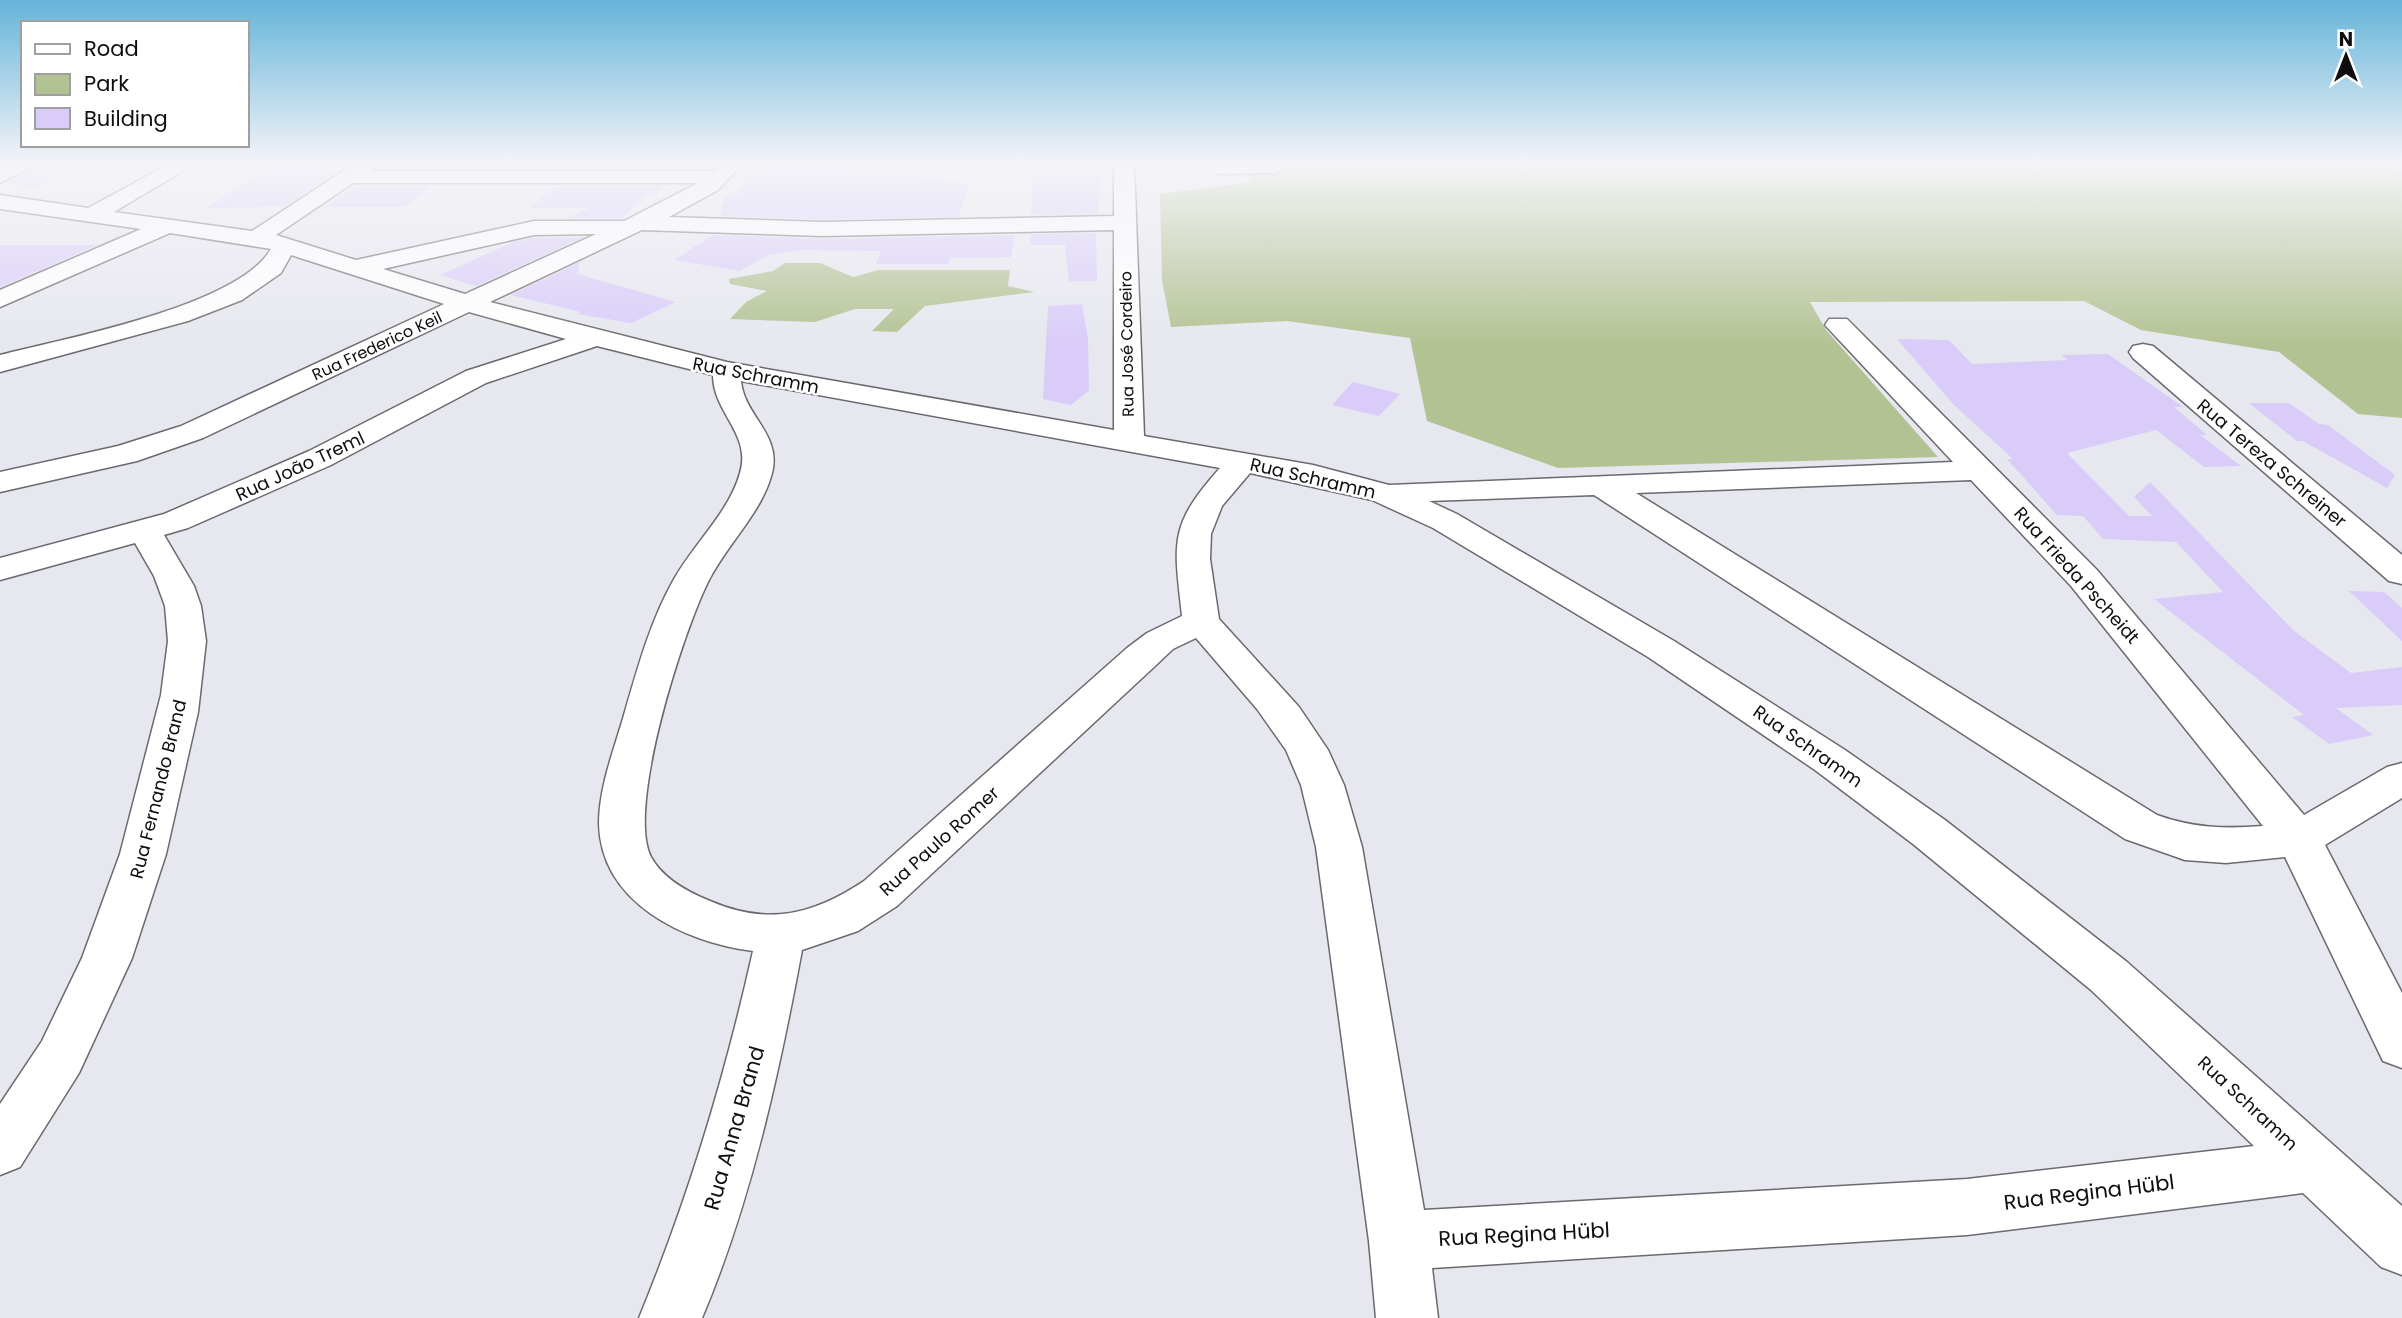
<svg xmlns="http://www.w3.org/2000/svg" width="2402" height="1318" font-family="Poppins,sans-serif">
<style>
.green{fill:#b3c292}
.building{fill:#d9ccf9}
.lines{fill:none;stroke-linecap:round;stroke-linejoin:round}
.minor-casing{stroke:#696970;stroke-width:3}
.minor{fill:#fff;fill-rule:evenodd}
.labels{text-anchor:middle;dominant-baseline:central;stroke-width:5;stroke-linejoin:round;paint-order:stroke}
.far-street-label{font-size:16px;fill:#0e0e11;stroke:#fff}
.street-label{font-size:18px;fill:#0e0e11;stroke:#fff}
.near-street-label{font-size:21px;fill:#0e0e11;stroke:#fff}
</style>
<rect width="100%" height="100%" fill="#e7e7ef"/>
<path class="green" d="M1241 162H2377L2402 172V418L2358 414 2279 352 2141 330 2084 301 1810 302 1826 330 1938 457 1558 468 1427 421 1410 338 1287 321 1171 327 1162 280 1160 194 1251 182Z
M785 263H820L853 277 879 270H1010L1008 286 1034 292 925 306 897 332 872 331 894 309H855L815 322 730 319 746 302 767 291 730 284 729 279 773 271Z"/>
<path class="building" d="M43 162H84L33 189 6 183Z
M279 162H352L285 206 204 209Z
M382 162H463L455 168H377Z
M579 162H690L683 168H572Z
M761 162H816L970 184 958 217 822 219 720 216 725 195H736Z
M1093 169 1094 172 1103 171 1098 214 1031 215 1033 173Z
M354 186H433L405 207H323Z
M554 186H665L655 195H646L622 218H567L590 208H530Z
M1096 233 1097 281H1069L1065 245H1030L1031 234Z
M713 235 822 239 1015 235 1011 257 950 258 949 264H876L881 251 801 250 768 255 740 271 674 260Z
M584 237 476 286 440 275 513 242 534 238Z
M0 245H97L0 287Z
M580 262 577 274 676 302 631 323 578 314 581 312 511 295Z
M1082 304 1088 339 1089 390 1071 405 1043 399 1048 306Z
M1897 339 1949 340 1972 364 2068 360 2061 355 2108 354 2183 407H2174L2207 435H2200L2241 466 2204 467 2156 430 2067 453 2129 516H2152L2134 497 2150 482 2294 631 2351 673 2402 667V705L2336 708 2373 735 2329 744 2292 717 2304 715 2154 599 2223 592 2176 542 2103 539 2083 516 2057 515 2007 459H2013L1953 404Z
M1353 382 1400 394 1379 416 1332 405Z
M2249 403H2289L2319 424 2328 425 2395 475 2387 488 2303 441H2297Z
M2349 591 2384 592 2402 608V641Z"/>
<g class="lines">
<defs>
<path id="minor" d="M14 162H41L0 183V169Z
M173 162H198L114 212 252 231 357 162H379L371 171H713L722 162H744L718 190 669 217 822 222 1114 216V162H1134L1144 436 1313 465 1389 485 1953 462 1825 325 1829 319H1847L2097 570 2304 815 2387 767 2402 763V798L2325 845 2402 993V1068L2383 1061 2285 857 2226 863 2185 860 2125 839 1594 495 1429 501 1457 514 1674 641 1845 750 1945 820 2127 962 2402 1206V1275L2381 1267 2303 1193 1967 1235 1432 1268 1438 1318H1376L1369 1241 1316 847 1301 785 1286 750 1257 709 1196 638 1173 649 1155 666 897 906 858 931 802 950C779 1074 751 1202 702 1318H639C688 1199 725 1077 753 951 684 942 601 903 599 824 599 787 614 750 624 715 637 670 650 622 673 581 693 544 729 513 740 473 752 434 713 413 713 375L597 346 486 383 331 465 188 528 164 535 194 586 201 606 206 641 198 712 166 854 132 958 79 1073 20 1167 0 1175V1104L42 1041 82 958 120 854 161 695 168 641 165 606 154 576 135 543 0 580V558L164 514 309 451 466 371 566 339 469 312 203 438 137 461 0 492V472L118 446 181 426 444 304 291 255 281 273 242 300 188 321 0 372V355C66 338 238 306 271 249L170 233 0 307V290L141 229 0 209V195L88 208ZM353 183H698L624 221H534L356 260 276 235ZM642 230 822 236 1114 230V430L727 362 490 302ZM596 234 465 294 383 269 534 235ZM741 381 1220 468C1168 526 1174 542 1182 616L1147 633 1127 648 864 881C813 915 768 926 710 901 688 892 663 879 651 857 626 809 683 632 708 582 726 545 762 513 772 473 782 434 744 416 741 381ZM1250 473 1372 500 1433 528 1648 657 1815 770 1913 844 2091 990 2254 1146 1967 1179 1424 1210 1362 847 1344 785 1328 750 1299 707 1219 619 1210 559 1211 534 1222 506ZM1971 480 2071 586 2263 826C2225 829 2193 828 2157 815L1636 493Z
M1209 162H1280L1285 167 1275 173 1221 174 1214 172Z
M2143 344 2153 346 2402 555V584L2389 581 2133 358 2129 352 2133 346Z"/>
</defs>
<use href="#minor" class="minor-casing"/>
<use href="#minor" class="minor"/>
</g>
<linearGradient id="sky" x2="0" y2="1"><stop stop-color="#64b4d9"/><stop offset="0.47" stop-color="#f4f4f8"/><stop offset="1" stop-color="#f4f4f8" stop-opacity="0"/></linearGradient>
<rect width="2402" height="347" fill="url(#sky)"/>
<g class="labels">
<g class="far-street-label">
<text transform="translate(1127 344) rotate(-91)">Rua José Cordeiro</text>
<text transform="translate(377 346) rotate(-25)">Rua Frederico Keil</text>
</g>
<g class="street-label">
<text transform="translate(756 375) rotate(11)">Rua Schramm</text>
<text transform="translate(2272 463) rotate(40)">Rua Tereza Schreiner</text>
<text transform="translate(300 466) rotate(-25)">Rua João Treml</text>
<text transform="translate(1313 478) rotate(13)">Rua Schramm</text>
<text transform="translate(2077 575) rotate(48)">Rua Frieda Pscheidt</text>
<text transform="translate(1808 746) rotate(35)">Rua Schramm</text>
<text transform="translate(158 789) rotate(-76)">Rua Fernando Brand</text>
<text transform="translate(939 841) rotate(-42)">Rua Paulo Romer</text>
<text transform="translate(2248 1103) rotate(43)">Rua Schramm</text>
</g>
<g class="near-street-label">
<text transform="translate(734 1128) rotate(-74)">Rua Anna Brand</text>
<text transform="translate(2089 1192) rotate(-7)">Rua Regina Hübl</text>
<text transform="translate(1524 1234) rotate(-3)">Rua Regina Hübl</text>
</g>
</g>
<rect x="21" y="21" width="228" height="126" fill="#ffffff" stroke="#9f9fa0" stroke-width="2"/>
<rect x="35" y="44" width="35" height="10" fill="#ffffff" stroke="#9f9fa0" stroke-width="2"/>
<text x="84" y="56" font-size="21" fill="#0e0e11">Road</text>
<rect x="35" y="74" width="35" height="21" fill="#b3c292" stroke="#9f9fa0" stroke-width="2"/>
<text x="84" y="91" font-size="21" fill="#0e0e11">Park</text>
<rect x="35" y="108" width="35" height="21" fill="#d9ccf9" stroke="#9f9fa0" stroke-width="2"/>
<text x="84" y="126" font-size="21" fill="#0e0e11">Building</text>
<g transform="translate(2346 56)" stroke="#ffffff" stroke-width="5" paint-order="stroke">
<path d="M0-5L12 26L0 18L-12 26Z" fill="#0e0e11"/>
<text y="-10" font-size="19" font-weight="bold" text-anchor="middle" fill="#0e0e11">N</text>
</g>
</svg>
